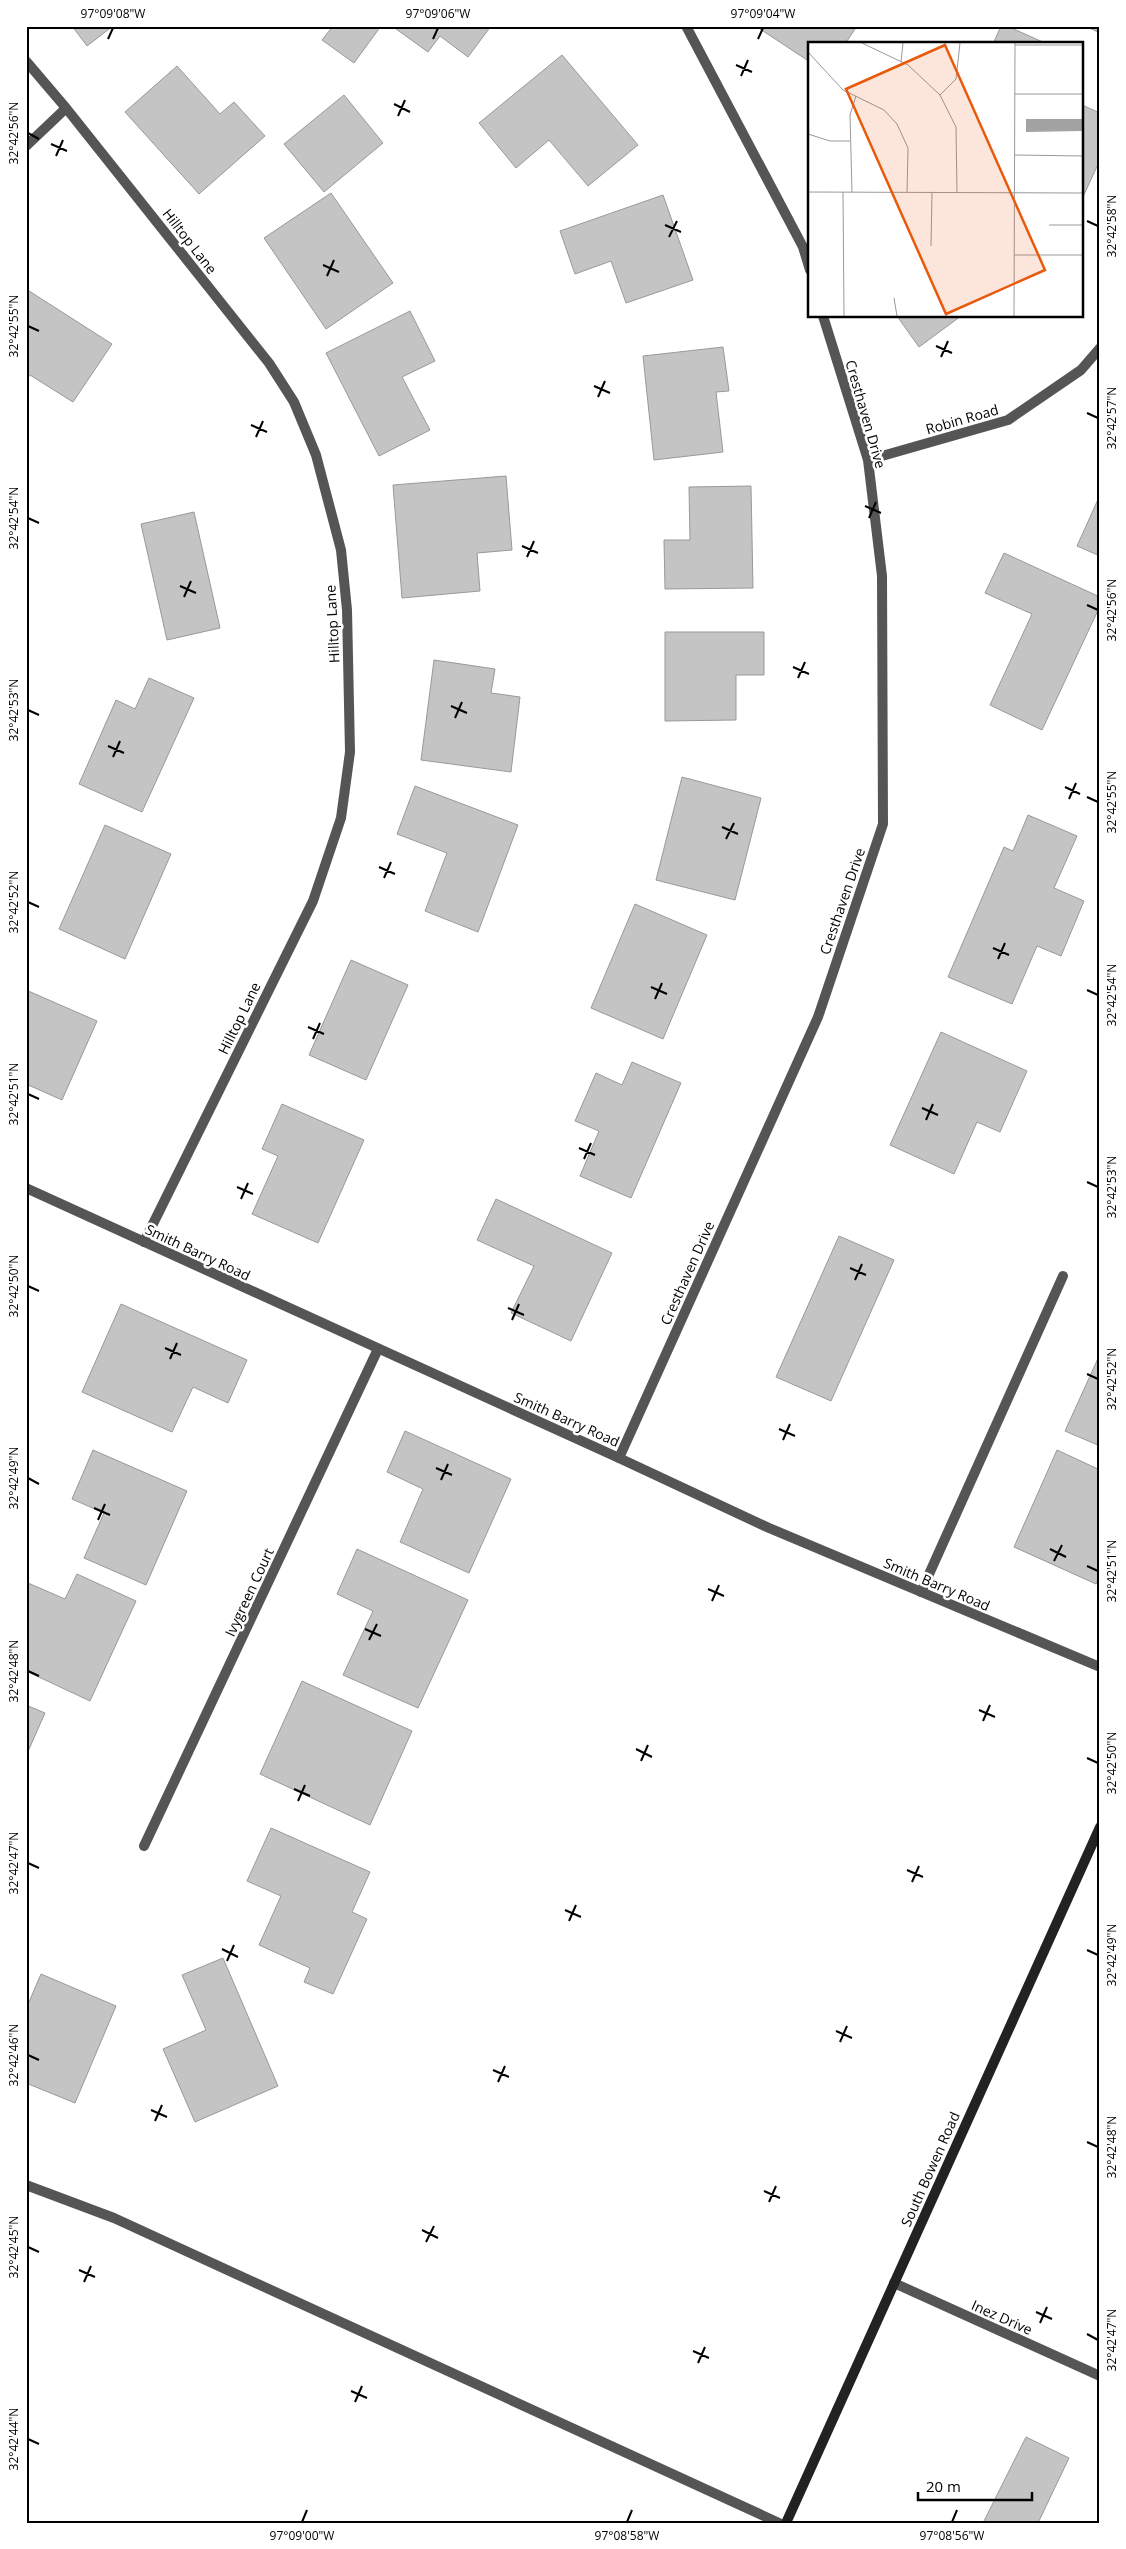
<svg xmlns="http://www.w3.org/2000/svg" width="1126" height="2549" font-family="'Open Sans',sans-serif">
<style>
.building{fill:#c4c4c4;stroke:#999}
.lines{fill:none;stroke-linecap:round;stroke-linejoin:round}
.service{stroke:#555;stroke-width:10}
.minor{stroke:#555;stroke-width:10}
.tertiary{stroke:#555;stroke-width:10}
.secondary{stroke:#222;stroke-width:10}
.ticks{fill:none;stroke:#000;stroke-width:2}
.labels{text-anchor:middle;dominant-baseline:central;stroke-width:5;stroke-linejoin:round;paint-order:stroke}
.street-label{font-size:14px;fill:#000;stroke:#fff}
.inset-road{fill:none;stroke:#999;stroke-width:1}
.view{fill:#e8590c;fill-opacity:0.15;stroke:#e8590c;stroke-width:2.5}
.inset-edge{fill:none;stroke:#000;stroke-width:2.5}
.neatline{fill:none;stroke:#000;stroke-width:2}
.ticks-label{font-size:12px;text-anchor:middle;fill:#000}
</style>
<rect width="100%" height="100%" fill="#fff"/>
<path class="building" d="M72 26H113L87 46Z
M333 26H381L354 63 322 40Z
M392 26H491L468 57 440 36 428 52Z
M762 26H857L845 44H810V62L760 29Z
M1001 26H1007L1045 43 993 44Z
M1085 26H1100V33Z
M562 55 638 145 588 186 549 140 516 168 479 123Z
M177 66 220 114 234 102 265 136 199 194 125 112Z
M344 95 383 143 324 192 284 144Z
M1082 105 1100 113V160L1082 199Z
M331 193 393 283 326 329 264 238Z
M663 195 693 280 626 303 611 261 575 274 560 231Z
M26 289 112 344 73 402 30 375 26 381Z
M410 311 435 361 402 377 430 430 379 456 326 353Z
M897 316H961L919 347Z
M723 347 729 391 716 392 723 452 654 460 643 356Z
M506 476 512 550 477 553 480 591 402 598 393 485Z
M751 486 753 588 665 589 664 540H690L689 487Z
M1100 495V556L1077 546Z
M194 512 220 628 167 640 141 524Z
M1004 553 1100 597V606L1042 730 990 705 1032 614 985 593Z
M665 632H764V675H736V720L665 721Z
M434 660 495 669 491 693 520 697 511 772 421 760Z
M149 678 194 698 142 812 79 784 116 700 135 709Z
M682 777 761 798 735 900 656 880Z
M415 786 518 825 478 932 425 911 447 853 397 834Z
M1028 815 1077 836 1054 888 1084 901 1061 956 1037 946 1012 1004 948 977 1004 847 1013 851Z
M105 825 171 854 125 959 59 929Z
M635 904 707 935 663 1039 591 1008Z
M351 960 408 985 366 1080 309 1055Z
M26 990 97 1021 62 1100 26 1084Z
M941 1032 1027 1071 1000 1132 977 1122 954 1174 890 1145Z
M632 1062 681 1083 631 1198 580 1176 599 1131 575 1121 596 1073 622 1085Z
M282 1104 364 1140 318 1243 252 1214 278 1156 262 1149Z
M496 1199 612 1253 571 1341 511 1313 534 1266 477 1240Z
M839 1236 894 1260 831 1401 776 1377Z
M121 1304 247 1360 228 1403 193 1387 172 1432 82 1392Z
M1100 1354V1446L1065 1431Z
M405 1431 511 1479 469 1573 400 1542 423 1489 387 1472Z
M93 1450 187 1491 146 1585 84 1558 104 1513 72 1499Z
M1057 1450 1100 1470V1575L1096 1584 1014 1547Z
M357 1549 468 1600 418 1708 343 1675 373 1611 337 1594Z
M77 1574 136 1601 90 1701 26 1671V1587L28 1583 65 1599Z
M302 1681 412 1731 370 1825 260 1774Z
M26 1705 45 1713 26 1756Z
M271 1828 370 1872 352 1912 367 1919 333 1994 304 1982 310 1968 259 1945 281 1896 247 1881Z
M223 1958 278 2086 195 2122 163 2049 206 2030 182 1975Z
M41 1974 116 2006 75 2103 26 2083V2009Z
M1026 2437 1069 2458 1038 2523H983Z"/>
<g class="lines">
<path class="service" d="M921 1592 1063 1276
M26 2185 114 2218 779 2523"/>
<path class="minor" d="M686 26 803 247 810 270
M26 61 66 108 269 363 294 402 316 455 341 550 347 610 350 752 341 818 313 901 144 1242
M26 146 66 108
M868 460 1008 420 1081 370 1100 348
M619 1458 818 1017 883 824 882 576 868 460 823 316
M144 1846 378 1349
M894 2283 1100 2376"/>
<path class="tertiary" d="M26 1188 619 1458 769 1528 1100 1667"/>
<path class="secondary" d="M786 2523 1100 1827"/>
</g>
<path class="ticks" d="M108 39 113 28M433 39 438 28M758 39 763 28M736 65 752 72M741 76 748 60M394 104 410 112M398 116 405 100M28 133 39 139M51 144 67 151M56 156 63 140M1087 221 1098 226M665 225 681 232M669 237 677 221M323 265 339 272M327 276 334 260M28 326 39 331M936 346 952 353M941 357 948 341M594 386 610 393M598 397 605 381M1087 413 1098 418M251 425 267 432M256 437 263 421M865 506 881 513M28 518 39 523M869 518 876 502M522 546 538 553M527 557 534 541M180 586 196 593M184 597 191 581M1087 605 1098 610M793 667 809 674M798 678 805 662M451 706 467 713M28 710 39 715M455 718 462 702M108 746 124 753M113 757 120 741M1065 787 1080 794M1087 797 1098 802M1069 799 1076 783M722 827 738 834M726 839 734 823M379 867 395 874M384 878 391 862M28 902 39 907M993 948 1009 955M998 959 1005 943M651 987 667 994M1087 990 1098 995M655 999 662 983M308 1027 324 1034M313 1039 320 1023M28 1094 39 1099M922 1108 938 1115M926 1120 933 1104M579 1148 595 1155M584 1159 591 1143M1087 1182 1098 1187M237 1187 253 1194M241 1199 248 1183M850 1268 866 1275M855 1280 862 1264M28 1286 39 1291M508 1308 524 1315M512 1320 519 1304M165 1348 181 1355M170 1359 177 1343M1087 1374 1098 1379M779 1429 795 1436M783 1440 790 1424M436 1468 452 1475M28 1478 39 1484M441 1480 448 1464M94 1508 110 1515M98 1520 105 1504M1050 1549 1066 1557M1054 1561 1062 1545M1087 1566 1098 1571M708 1589 724 1596M712 1601 719 1585M365 1629 381 1636M369 1640 377 1624M28 1671 39 1676M979 1710 995 1717M983 1721 990 1705M636 1749 652 1757M1087 1758 1098 1763M641 1761 648 1745M294 1789 310 1796M298 1801 305 1785M28 1863 39 1868M907 1870 923 1877M912 1882 919 1866M565 1910 581 1917M569 1921 576 1905M222 1949 238 1957M1087 1950 1098 1955M227 1961 234 1945M836 2031 852 2038M840 2042 847 2026M28 2055 39 2060M493 2070 509 2077M498 2082 505 2066M151 2110 167 2117M155 2121 162 2105M1087 2142 1098 2147M764 2191 780 2198M769 2202 776 2186M422 2230 438 2238M426 2242 434 2226M28 2247 39 2252M79 2270 95 2277M84 2282 91 2266M1036 2312 1052 2319M1040 2323 1047 2307M1087 2334 1098 2340M693 2351 709 2358M698 2363 705 2347M351 2391 367 2398M355 2402 362 2386M28 2439 39 2444M302 2522 307 2510M627 2522 632 2510M952 2522 957 2510"/>
<g class="labels">
<g class="street-label">
<text transform="translate(190 241) rotate(52)">Hilltop Lane</text>
<text transform="translate(866 414) rotate(74)">Cresthaven Drive</text>
<text transform="translate(962 419) rotate(-16)">Robin Road</text>
<text transform="translate(332 624) rotate(-93)">Hilltop Lane</text>
<text transform="translate(842 901) rotate(-71)">Cresthaven Drive</text>
<text transform="translate(239 1018) rotate(-64)">Hilltop Lane</text>
<text transform="translate(198 1252) rotate(25)">Smith Barry Road</text>
<text transform="translate(687 1273) rotate(-66)">Cresthaven Drive</text>
<text transform="translate(567 1419) rotate(24)">Smith Barry Road</text>
<text transform="translate(937 1584) rotate(23)">Smith Barry Road</text>
<text transform="translate(249 1592) rotate(-65)">Ivygreen Court</text>
<text transform="translate(930 2169) rotate(-66)">South Bowen Road</text>
<text transform="translate(1002 2317) rotate(24)">Inez Drive</text>
</g>
</g>
<g transform="translate(808 42)">
<rect width="275" height="275" fill="#fff"/>
<path d="M218 77H275V89L218 90Z" fill="#a3a3a3"/>
<path class="inset-road" d="M54 1 100 23 132 53 148 85 149 151M207 3H275M0 10 35 48 76 68 89 82 100 106 99 151M93 20 95 1M207 52H275M132 53 148 37 152 1M0 92 22 99H42M207 113 275 114M0 150 275 151M35 150 36 274M44 150 42 73 48 54M241 183H275M123 204 124 151M206 213H275M86 256 89 274M206 274 207 1"/>
<path class="view" d="M137 3 237 228 138 272 38 47Z"/>
<rect width="275" height="275" class="inset-edge"/>
</g>
<rect width="1126" height="2549" fill="none" stroke="#ffffff" stroke-width="55"/>
<path d="M918 2492v8h114v-8" fill="none" stroke="#000000" stroke-width="2.5"/>
<text x="926" y="2492" font-size="15" fill="#000000" stroke="#ffffff" stroke-width="4" paint-order="stroke">20 m</text>
<rect x="28" y="28" width="1070" height="2494" class="neatline"/>
<g class="ticks-label">
<text x="113" y="18">97°09'08"W</text>
<text x="438" y="18">97°09'06"W</text>
<text x="763" y="18">97°09'04"W</text>
<text transform="translate(14 133) rotate(-90)" y="4">32°42'56"N</text>
<text transform="translate(1112 226) rotate(-90)" y="4">32°42'58"N</text>
<text transform="translate(14 326) rotate(-90)" y="4">32°42'55"N</text>
<text transform="translate(1112 418) rotate(-90)" y="4">32°42'57"N</text>
<text transform="translate(14 518) rotate(-90)" y="4">32°42'54"N</text>
<text transform="translate(1112 610) rotate(-90)" y="4">32°42'56"N</text>
<text transform="translate(14 710) rotate(-90)" y="4">32°42'53"N</text>
<text transform="translate(1112 802) rotate(-90)" y="4">32°42'55"N</text>
<text transform="translate(14 902) rotate(-90)" y="4">32°42'52"N</text>
<text transform="translate(1112 995) rotate(-90)" y="4">32°42'54"N</text>
<text transform="translate(14 1094) rotate(-90)" y="4">32°42'51"N</text>
<text transform="translate(1112 1187) rotate(-90)" y="4">32°42'53"N</text>
<text transform="translate(14 1286) rotate(-90)" y="4">32°42'50"N</text>
<text transform="translate(1112 1379) rotate(-90)" y="4">32°42'52"N</text>
<text transform="translate(14 1478) rotate(-90)" y="4">32°42'49"N</text>
<text transform="translate(1112 1571) rotate(-90)" y="4">32°42'51"N</text>
<text transform="translate(14 1671) rotate(-90)" y="4">32°42'48"N</text>
<text transform="translate(1112 1763) rotate(-90)" y="4">32°42'50"N</text>
<text transform="translate(14 1863) rotate(-90)" y="4">32°42'47"N</text>
<text transform="translate(1112 1955) rotate(-90)" y="4">32°42'49"N</text>
<text transform="translate(14 2055) rotate(-90)" y="4">32°42'46"N</text>
<text transform="translate(1112 2147) rotate(-90)" y="4">32°42'48"N</text>
<text transform="translate(14 2247) rotate(-90)" y="4">32°42'45"N</text>
<text transform="translate(1112 2340) rotate(-90)" y="4">32°42'47"N</text>
<text transform="translate(14 2439) rotate(-90)" y="4">32°42'44"N</text>
<text x="302" y="2540">97°09'00"W</text>
<text x="627" y="2540">97°08'58"W</text>
<text x="952" y="2540">97°08'56"W</text>
</g>
</svg>
